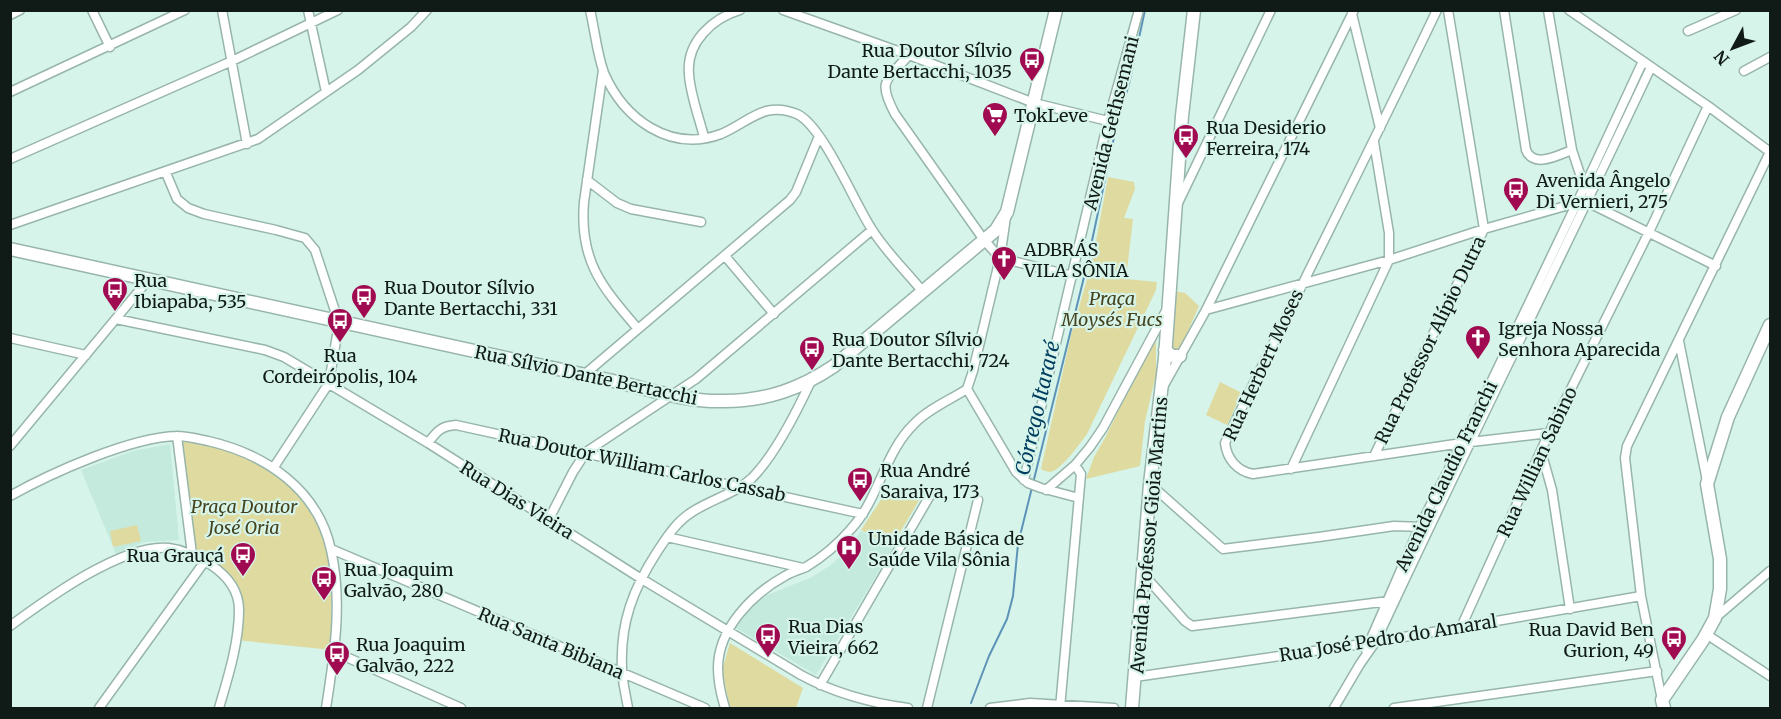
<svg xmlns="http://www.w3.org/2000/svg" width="1781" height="719" font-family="Merriweather,serif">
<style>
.built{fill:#c3eadd}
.green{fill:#dfdba0}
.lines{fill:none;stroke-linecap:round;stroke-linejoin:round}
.stream{stroke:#5c93b7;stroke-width:2}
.street-casing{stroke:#98b5ab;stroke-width:11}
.secondary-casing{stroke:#98b5ab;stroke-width:15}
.street{stroke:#fff;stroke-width:8}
.secondary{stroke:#fff;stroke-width:12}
.labels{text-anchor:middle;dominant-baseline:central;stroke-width:4.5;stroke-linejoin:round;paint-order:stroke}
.poi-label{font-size:18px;fill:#101b17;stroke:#d6f4ea;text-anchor:start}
.street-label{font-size:18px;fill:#101b17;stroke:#d6f4ea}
.park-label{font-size:18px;font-style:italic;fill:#45421e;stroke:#d6f4ea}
.water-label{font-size:20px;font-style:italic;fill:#003d5f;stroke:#d6f4ea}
</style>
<rect width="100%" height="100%" fill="#d6f4ea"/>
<path class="built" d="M170 444 179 540 144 542 116 554 81 470 133 451Z
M861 531 893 548 816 675 736 628 749 610 765 596 810 578 831 565 848 548Z"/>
<path class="green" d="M1108 177 1134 182 1135 189 1124 218 1133 219 1126 279 1157 282 1156 290 1087 434C1080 443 1062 470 1050 472 1047 472 1043 470 1041 469L1071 335 1092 262Z
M1174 291 1185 293 1199 306 1180 349 1174 352 1168 347Z
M1156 334V375L1145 421 1140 466 1086 479 1094 457 1105 438Z
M1220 382 1242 393 1227 425 1206 415Z
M177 437 204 441 273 468 311 507 330 549 332 650 236 640 239 626 230 580 192 553Z
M888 489 924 492 892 546 861 530Z
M137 525 141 541 113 547 110 531Z
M730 643 803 688 796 708H730L722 670Z"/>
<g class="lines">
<path class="stream" d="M971 703 989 656 1007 619 1013 596 1018 544 1086 269 1117 123 1129 84 1145 10"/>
<defs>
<path id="street" d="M92 10 110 47
M222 10 247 144
M308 10 326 92
M590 10C595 31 597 54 604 73 624 119 670 153 721 134 748 123 764 100 797 114 823 126 854 202 871 228 885 251 906 271 923 292
M783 10 909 55 1034 103 1108 121
M1437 10C1368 155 1294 298 1225 443 1227 459 1237 471 1253 474L1462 443 1549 433
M1504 10 1526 150C1534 169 1558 155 1572 150
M1548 10 1572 150 1585 189
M1569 10 1708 106 1770 152
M1352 14 1380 128
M10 15 20 10
M1688 31 1736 10
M909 55C886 81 877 80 895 114L984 240 1000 258
M603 70 584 202C579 261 602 287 638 329
M1744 71 1770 57
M10 92 185 10
M704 137C699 117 690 94 689 74 686 42 713 18 740 10
M10 159 232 61 338 10
M166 173 177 199 188 208 204 214 276 230 305 238 315 250 339 323 329 383 274 467
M587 180 617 203 631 209 701 222
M1178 203 1271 10
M10 225 258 139 358 70 411 27 427 10
M725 256 774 314
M1000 258 1073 276
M1206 310 1389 260 1484 229 1576 203 1587 202 1716 266
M116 319 265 350 284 357 428 443 640 578 801 675C834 693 871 703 908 708
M10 338 86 355
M1679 341 1707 481
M585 374 790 200 796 192 819 136
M1164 385 1206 310 1354 10
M967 389 973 371 1000 258 1006 217
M967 389 1016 472 1028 483 1041 488 1079 498
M177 436 192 554
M428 443C437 431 441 426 456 425L863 514
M10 446 148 280
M1541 451 1552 490 1570 609
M1374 456 1484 229 1448 10
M1291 469 1389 260V233L1374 142
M1024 480 1108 121 1139 10
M1150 484 1223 549 1319 537 1394 526 1424 527
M1046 490 1075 465 1090 447 1103 428 1167 309
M10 496C51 473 131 437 177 436 187 436 198 439 208 441 265 454 318 489 331 550 343 602 334 657 326 708
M549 519 573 472 586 452 696 379 872 230
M667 537 803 568
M331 549 705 708
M1144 575 1185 621 1192 626 1389 601
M1715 618 1770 571
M1462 625 1549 433 1649 232 1708 106
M10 626C47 599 123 543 169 548 185 550 197 557 211 565 226 575 239 590 239 610 239 643 228 677 219 708
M1706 634 1770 676
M1366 650 1420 526 1462 443 1584 188 1643 61
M335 652 461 708
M1135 677 1369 643 1641 596
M820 685 932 492
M1662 700 1641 596 1625 458 1627 446 1770 152
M99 708 205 561
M628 708C626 695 622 681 622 668 620 623 633 589 657 552 667 537 676 522 692 512 712 499 735 494 752 478 775 455 797 411 811 381
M725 708C721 695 718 682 718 668 718 629 752 594 785 576 791 572 799 570 806 567 823 557 838 544 851 529 879 499 884 453 914 424 928 409 950 400 967 389
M927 708 978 500
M990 708 1030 703 1114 708
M1060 708 1081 474 1075 465
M1334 708 1360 664 1376 641C1465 449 1561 259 1651 67
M1394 708 1657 671"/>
<path id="secondary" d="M10 249C182 288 353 326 524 362 558 369 592 376 626 384 658 392 690 402 724 401 766 401 800 389 834 366L996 230 1007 212 1056 10
M1165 350 1172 356H1180
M1132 708 1150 484 1165 358 1182 116 1194 10
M1664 708 1662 700 1703 640 1715 618 1720 589V559L1707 484 1728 417 1770 325"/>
</defs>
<use href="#street" class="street-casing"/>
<use href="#secondary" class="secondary-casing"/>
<use href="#street" class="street"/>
<use href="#secondary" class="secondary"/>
</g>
<defs>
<symbol id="bus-pin" viewBox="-11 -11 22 30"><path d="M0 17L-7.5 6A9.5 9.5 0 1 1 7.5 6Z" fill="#a00a50" stroke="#d6f4ea"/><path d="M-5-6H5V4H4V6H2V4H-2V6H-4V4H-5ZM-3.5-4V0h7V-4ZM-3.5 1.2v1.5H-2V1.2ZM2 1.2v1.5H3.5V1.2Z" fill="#fff"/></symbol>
<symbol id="supermarket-pin" viewBox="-11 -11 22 30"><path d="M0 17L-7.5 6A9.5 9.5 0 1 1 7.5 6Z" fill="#a00a50" stroke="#d6f4ea"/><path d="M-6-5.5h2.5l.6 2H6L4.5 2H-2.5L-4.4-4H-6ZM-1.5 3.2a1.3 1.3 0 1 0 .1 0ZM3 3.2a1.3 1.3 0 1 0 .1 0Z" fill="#fff"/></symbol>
<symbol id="church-pin" viewBox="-11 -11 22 30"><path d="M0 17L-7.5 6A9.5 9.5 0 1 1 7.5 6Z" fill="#a00a50" stroke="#d6f4ea"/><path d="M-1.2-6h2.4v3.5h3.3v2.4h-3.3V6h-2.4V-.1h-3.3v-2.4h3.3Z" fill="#fff"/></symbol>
<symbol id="hospital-pin" viewBox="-11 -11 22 30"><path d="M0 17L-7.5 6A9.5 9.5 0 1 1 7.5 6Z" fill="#a00a50" stroke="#d6f4ea"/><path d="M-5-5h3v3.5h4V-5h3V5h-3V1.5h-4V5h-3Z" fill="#fff"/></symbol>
</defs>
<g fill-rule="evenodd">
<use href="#bus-pin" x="1017" y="45" width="30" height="40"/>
<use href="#supermarket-pin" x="980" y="100" width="30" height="40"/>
<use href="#bus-pin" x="1171" y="122" width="30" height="40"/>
<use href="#bus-pin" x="1501" y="175" width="30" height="40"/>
<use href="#church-pin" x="989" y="244" width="30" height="40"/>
<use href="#bus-pin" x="100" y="275" width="30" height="40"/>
<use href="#bus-pin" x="349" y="282" width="30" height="40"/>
<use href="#bus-pin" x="325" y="306" width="30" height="40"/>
<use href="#church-pin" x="1463" y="323" width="30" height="40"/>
<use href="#bus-pin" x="797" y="334" width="30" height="40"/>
<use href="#bus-pin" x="845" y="465" width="30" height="40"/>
<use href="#hospital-pin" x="834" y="533" width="30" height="40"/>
<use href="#bus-pin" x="228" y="540" width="30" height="40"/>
<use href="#bus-pin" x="309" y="564" width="30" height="40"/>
<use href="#bus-pin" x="753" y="621" width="30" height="40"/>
<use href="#bus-pin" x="1659" y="624" width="30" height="40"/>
<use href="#bus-pin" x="322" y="639" width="30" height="40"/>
</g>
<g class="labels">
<g class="poi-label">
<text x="1012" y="50" text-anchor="end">Rua Doutor Sílvio<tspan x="1012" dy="21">Dante Bertacchi, 1035</tspan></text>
<text x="1014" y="115">TokLeve</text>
<text x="1206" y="127">Rua Desiderio<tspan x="1206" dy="21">Ferreira, 174</tspan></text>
<text x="1536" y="180">Avenida Ângelo<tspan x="1536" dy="21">Di Vernieri, 275</tspan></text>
<text x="1024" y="249">ADBRÁS<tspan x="1024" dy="21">VILA SÔNIA</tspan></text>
<text x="134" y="280">Rua<tspan x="134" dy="21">Ibiapaba, 535</tspan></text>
<text x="384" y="287">Rua Doutor Sílvio<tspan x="384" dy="21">Dante Bertacchi, 331</tspan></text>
<text x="1498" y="328">Igreja Nossa<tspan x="1498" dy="21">Senhora Aparecida</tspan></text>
<text x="832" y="339">Rua Doutor Sílvio<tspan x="832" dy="21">Dante Bertacchi, 724</tspan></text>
<text x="340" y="355" text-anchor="middle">Rua<tspan x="340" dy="21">Cordeirópolis, 104</tspan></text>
<text x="880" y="470">Rua André<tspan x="880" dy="21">Saraiva, 173</tspan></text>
<text x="868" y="538">Unidade Básica de<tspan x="868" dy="21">Saúde Vila Sônia</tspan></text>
<text x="224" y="555" text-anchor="end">Rua Grauçá</text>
<text x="344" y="569">Rua Joaquim<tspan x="344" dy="21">Galvão, 280</tspan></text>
<text x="788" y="626">Rua Dias<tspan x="788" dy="21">Vieira, 662</tspan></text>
<text x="1654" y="629" text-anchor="end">Rua David Ben<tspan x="1654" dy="21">Gurion, 49</tspan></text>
<text x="356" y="644">Rua Joaquim<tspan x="356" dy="21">Galvão, 222</tspan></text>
</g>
<g class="street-label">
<text transform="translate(1111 123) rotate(-76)">Avenida Gethsemani</text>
<text transform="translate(1430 340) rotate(-64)">Rua Professor Alípio Dutra</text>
<text transform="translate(1263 365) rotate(-65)">Rua Herbert Moses</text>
<text transform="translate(586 375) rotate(12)">Rua Sílvio Dante Bertacchi</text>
<text transform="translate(1537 462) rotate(-65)">Rua Willian Sabino</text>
<text transform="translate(642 465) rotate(12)">Rua Doutor William Carlos Cassab</text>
<text transform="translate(1446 476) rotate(-64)">Avenida Claudio Franchi</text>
<text transform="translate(517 500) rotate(32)">Rua Dias Vieira</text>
<text transform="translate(1149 535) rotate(-85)">Avenida Professor Gioia Martins</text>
<text transform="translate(1388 638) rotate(-9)">Rua José Pedro do Amaral</text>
<text transform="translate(551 643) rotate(23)">Rua Santa Bibiana</text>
</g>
<g class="park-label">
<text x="1112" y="298">Praça<tspan x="1112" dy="21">Moysés Fucs</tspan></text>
<text x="244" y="506">Praça Doutor<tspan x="244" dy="21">José Oria</tspan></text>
</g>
<g class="water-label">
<text transform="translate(1037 408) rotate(-77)">Córrego Itararé</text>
</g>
</g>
<rect width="1781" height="719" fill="none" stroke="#101b17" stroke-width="24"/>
<g transform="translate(1733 48) rotate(229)" stroke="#d6f4ea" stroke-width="4.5" paint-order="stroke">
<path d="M0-4.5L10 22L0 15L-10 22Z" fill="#101b17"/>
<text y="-9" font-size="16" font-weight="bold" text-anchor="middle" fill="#101b17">N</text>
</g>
</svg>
